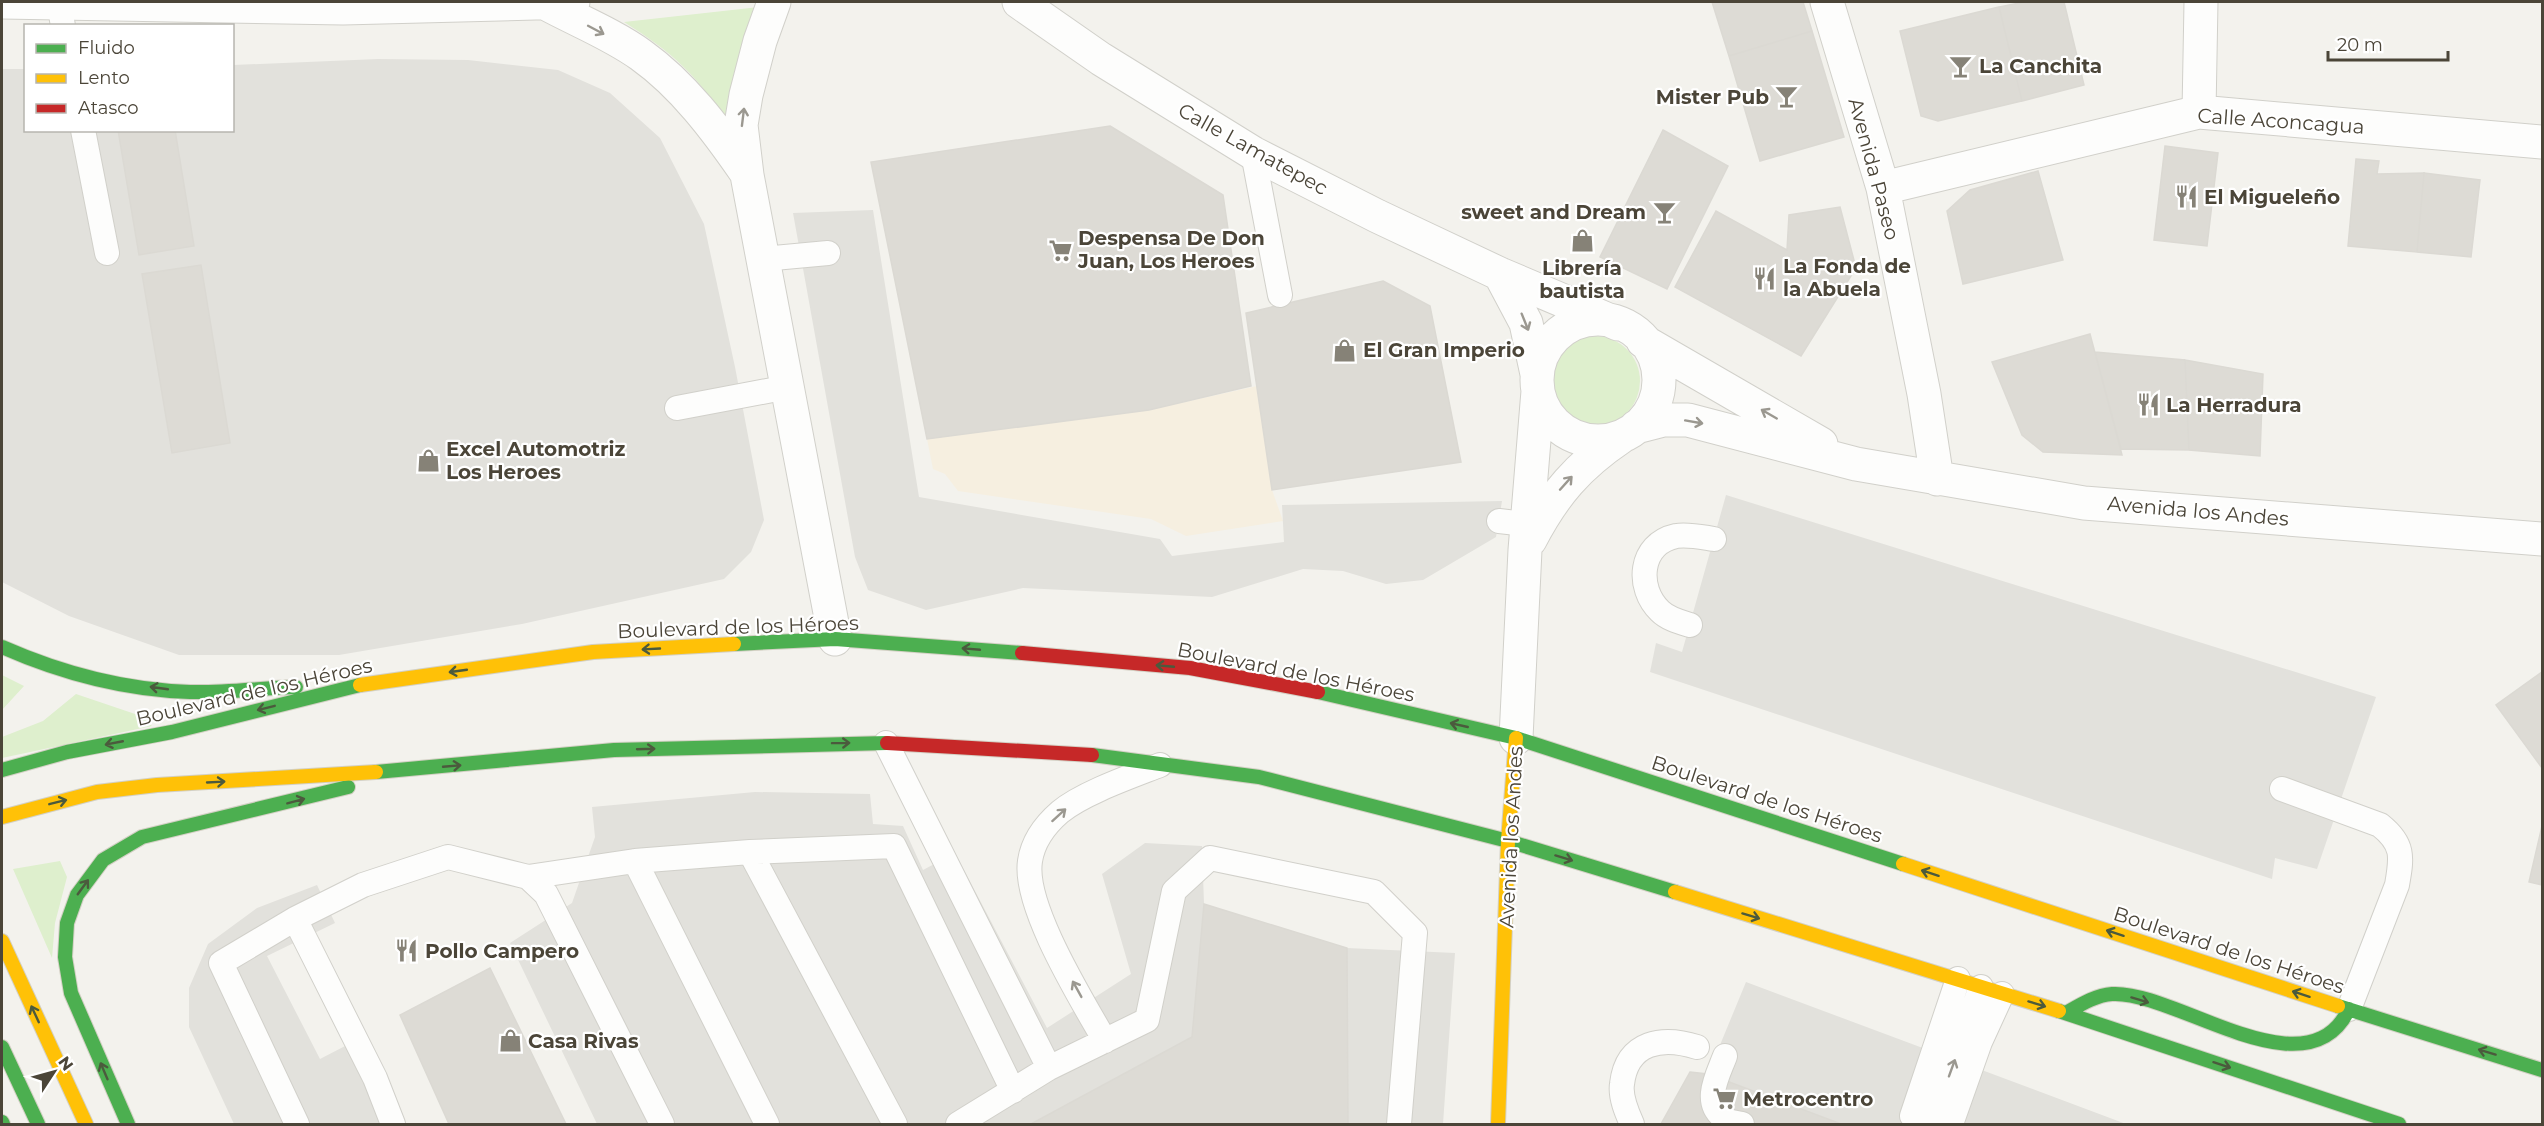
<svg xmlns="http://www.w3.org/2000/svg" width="2544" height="1126" font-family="Montserrat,sans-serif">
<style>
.commercial{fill:#f6efe0}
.green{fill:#deefcd}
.parking{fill:#e2e1dc}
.building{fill:#dddbd5;stroke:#dbd9d3;stroke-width:1.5}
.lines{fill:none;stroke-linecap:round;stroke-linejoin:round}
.lane-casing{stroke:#d1d0ca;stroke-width:26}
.street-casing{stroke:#d1d0ca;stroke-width:35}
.fast-casing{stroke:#d3d0c4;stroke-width:16}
.slow-casing{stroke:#d3d0c4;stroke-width:16}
.jam-casing{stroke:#d3d0c4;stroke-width:16}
.lane{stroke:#fdfdfc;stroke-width:24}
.street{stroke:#fdfdfc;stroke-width:33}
.fast{stroke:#4caf50;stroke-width:14}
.slow{stroke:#ffc107;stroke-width:14}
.jam{stroke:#c62828;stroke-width:14}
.oneway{stroke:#9b9890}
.oneway2{stroke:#4b5a3d}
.labels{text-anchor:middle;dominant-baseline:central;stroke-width:4.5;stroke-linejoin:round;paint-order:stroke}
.poi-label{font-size:20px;font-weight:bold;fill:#4b4538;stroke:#fff;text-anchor:start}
.street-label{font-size:20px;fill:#4b4538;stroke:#fff}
</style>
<rect width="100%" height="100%" fill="#f3f2ed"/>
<path class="commercial" d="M1257 386 1272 490 1283 521 1186 536 1151 519 958 491 945 474 933 469 927 439 1149 410Z"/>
<path class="green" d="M759 7 728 128C703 78 670 51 624 22Z
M1550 381a45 45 0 1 1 90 0a45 45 0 1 1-90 0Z
M2 675 24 686 2 710Z
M76 694 141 716 152 726 2 758V737L43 721Z
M60 861 67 877 55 923 52 958 13 869Z"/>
<path class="parking" d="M378 59 468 60 558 70 610 93 660 138 704 224 735 367 764 520 751 552 724 579 522 624 339 655H179L69 616 2 582V69H25L26 130H232L233 65Z
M873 210 919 497 1160 539 1172 556 1284 542 1282 505 1502 501 1496 537 1423 580 1386 584 1343 571 1303 569 1212 597 1023 588 926 610 868 590 855 557 793 213Z
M1726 495 2376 697 2317 869 2275 858 2272 879 1650 672 1656 643 1682 652Z
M755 792 870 794 873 824 903 826 923 870 955 853 1047 1028 1131 974 1102 874 1145 843 1202 846 1204 904 1192 1037 1142 1072 1034 1124H597L510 943 572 903 595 837 592 807Z
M317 885 335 923 267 956 320 1059 347 1045 388 1124H234L189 1027V988L208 944 257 908Z
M1347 948 1455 953 1443 1124H1336Z
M1746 982 2126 1124H1841L1708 1074Z"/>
<path class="building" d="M1712 2H1803L1812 31 1729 56Z
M2024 2H2064L2084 85 2022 101 1999 7Z
M1999 7 2022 101 1938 121 1921 116 1900 31Z
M1812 31 1844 137 1760 161 1729 56Z
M1110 126 1223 195 1251 386 1149 410 927 439 871 162Z
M118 130H175L194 246 139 255Z
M1663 130 1728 166 1667 289 1600 257Z
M2165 146 2218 153 2207 246 2154 240Z
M2356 159 2379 161 2377 174 2424 173 2417 252 2348 246Z
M2038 171 2063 260 1963 284 1947 211 1970 190Z
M2424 173 2480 180 2471 257 2417 252Z
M1840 207 1856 268 1801 356 1675 287 1716 211 1787 250 1789 215Z
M201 265 230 443 172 453 142 274Z
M1383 281 1430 306 1461 462 1272 490 1246 313Z
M2090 334 2122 455 2043 452 2022 435 1992 362Z
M2095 352 2185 360 2189 450 2121 449Z
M2185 360 2263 374 2260 456 2189 450Z
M2542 672V768L2496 705Z
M2542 826V885L2529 882Z
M1204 904 1347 948 1348 1124H1031L1192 1037Z
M490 968 566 1124H449L400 1015Z
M1690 1072 1708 1074 1841 1124H1661Z"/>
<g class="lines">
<defs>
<path id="lane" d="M59 3 63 26
M83 130 107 253
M1253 153 1280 295
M763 259 828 253
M677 408 788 387
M1499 521 1526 524
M1690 625C1680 622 1668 619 1660 611 1636 588 1639 544 1676 536 1688 534 1701 537 1714 539
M886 743 1049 1068
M2282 789 2380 825C2404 844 2402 857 2397 885L2349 1009
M750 852 895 1124
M635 861 767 1124
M528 877 635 861 750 852 894 846 1013 1091
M295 919 363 885 448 857 528 877 546 894 662 1124
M1105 1041C1082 1000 1023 906 1030 861 1033 841 1045 825 1060 812 1083 793 1132 776 1160 765
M1725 1056C1718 1075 1702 1102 1724 1118 1728 1122 1737 1123 1742 1124
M1912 1116 1958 979
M1932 1123 1981 987
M297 1124 221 963 295 919 375 1078 393 1124
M958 1124 1049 1068 1147 1020 1174 891 1210 858 1374 892 1415 933 1399 1124
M1632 1124C1627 1113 1620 1097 1622 1084 1627 1041 1663 1036 1697 1047
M1951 1124 1980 1042 2002 994"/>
<path id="street" d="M2 2 343 8 573 2
M774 2 760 41 746 95 741 125 747 175 835 639
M1019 2 1101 59 1253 153 1377 216 1500 274 1618 324
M1827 2 1883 188 1924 394 1937 479
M545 3C576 20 612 34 641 55 683 85 716 129 745 171
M2199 112 2201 2
M1883 188 2199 112 2542 142
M1500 274 1526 323 1537 374
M1537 380a61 61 0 1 1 122 0a61 61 0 1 1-122 0Z
M1643 341 1821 444
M1636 427 1663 420H1688L1856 464 2084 503 2542 539
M1530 540C1554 494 1578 466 1621 437
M1516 738 1525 550 1538 391"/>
<path id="fast" d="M734 644 835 639 1022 653
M2 647C61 673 125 690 190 692 225 693 261 688 296 687
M1318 692 1516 738 1903 864
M1092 755 1259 777 1508 841 1675 892
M2 770 67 752 172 732 360 685
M376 772 614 750 887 743
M2338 1006 2542 1070
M2059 1011 2399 1124
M2066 1013C2080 1005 2096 995 2112 994 2175 990 2307 1097 2349 1009
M2 1047 38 1124
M2 1122 3 1124
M128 1124 71 993 65 957 67 923 77 895 103 860 142 837 348 787"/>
<path id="slow" d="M360 685 593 652 734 644
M2 817 97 792 157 785 376 772
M1903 864 2338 1006
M1675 892 2059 1011
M2 941 86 1124
M1498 1124 1508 841 1516 738"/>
<path id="jam" d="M1022 653 1190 668 1318 692
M887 743 1092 755"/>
</defs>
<use href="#lane" class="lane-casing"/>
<use href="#street" class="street-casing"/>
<use href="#fast" class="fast-casing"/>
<use href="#slow" class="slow-casing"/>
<use href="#jam" class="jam-casing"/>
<use href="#lane" class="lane"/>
<use href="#street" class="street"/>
<use href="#fast" class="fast"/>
<use href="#slow" class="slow"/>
<use href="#jam" class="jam"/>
</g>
<defs><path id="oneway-shaft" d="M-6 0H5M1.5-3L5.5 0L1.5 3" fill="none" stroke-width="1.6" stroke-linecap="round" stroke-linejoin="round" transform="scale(1.5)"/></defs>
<g class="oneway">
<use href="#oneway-shaft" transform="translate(596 30) rotate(28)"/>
<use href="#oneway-shaft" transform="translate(743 117) rotate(-83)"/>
<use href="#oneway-shaft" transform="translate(1525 322) rotate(68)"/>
<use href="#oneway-shaft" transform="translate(1769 414) rotate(-150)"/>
<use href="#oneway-shaft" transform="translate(1694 422) rotate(10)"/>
<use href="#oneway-shaft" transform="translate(1566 483) rotate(-48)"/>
<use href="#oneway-shaft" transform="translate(1059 815) rotate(-42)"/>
<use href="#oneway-shaft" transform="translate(1077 989) rotate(-119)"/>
<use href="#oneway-shaft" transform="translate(1952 1068) rotate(-70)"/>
</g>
<g class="oneway2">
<use href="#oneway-shaft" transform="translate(651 649) rotate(177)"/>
<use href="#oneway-shaft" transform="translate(971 649) rotate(-175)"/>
<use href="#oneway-shaft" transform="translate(1165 666) rotate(-175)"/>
<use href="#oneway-shaft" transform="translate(458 671) rotate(172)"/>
<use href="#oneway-shaft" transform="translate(159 688) rotate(-172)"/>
<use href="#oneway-shaft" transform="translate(266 708) rotate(166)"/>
<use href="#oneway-shaft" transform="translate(1459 725) rotate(-167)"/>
<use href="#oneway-shaft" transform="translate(114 743) rotate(169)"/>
<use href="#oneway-shaft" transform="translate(841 743) rotate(-1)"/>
<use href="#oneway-shaft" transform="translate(646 749) rotate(-2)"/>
<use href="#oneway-shaft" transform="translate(452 766) rotate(-5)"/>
<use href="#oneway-shaft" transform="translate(216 782) rotate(-3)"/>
<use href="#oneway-shaft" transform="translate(296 801) rotate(-15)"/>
<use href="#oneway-shaft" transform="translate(58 802) rotate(-14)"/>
<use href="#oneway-shaft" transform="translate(1564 858) rotate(17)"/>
<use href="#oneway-shaft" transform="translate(1930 873) rotate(-162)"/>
<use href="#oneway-shaft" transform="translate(83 887) rotate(-54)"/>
<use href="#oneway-shaft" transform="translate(1751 916) rotate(17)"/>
<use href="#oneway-shaft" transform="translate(2115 933) rotate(-162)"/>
<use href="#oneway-shaft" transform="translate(2301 994) rotate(-162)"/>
<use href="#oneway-shaft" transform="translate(2140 1000) rotate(17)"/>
<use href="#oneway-shaft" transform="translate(2037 1004) rotate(17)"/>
<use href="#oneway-shaft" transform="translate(35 1014) rotate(-115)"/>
<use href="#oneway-shaft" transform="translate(2487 1052) rotate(-163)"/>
<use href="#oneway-shaft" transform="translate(2222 1065) rotate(18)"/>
<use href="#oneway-shaft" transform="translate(104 1071) rotate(-113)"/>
</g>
<defs>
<symbol id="bar-bare" viewBox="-9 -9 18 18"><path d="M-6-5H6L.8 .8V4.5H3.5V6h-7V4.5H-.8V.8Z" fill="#868277" stroke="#fff" stroke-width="2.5" paint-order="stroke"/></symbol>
<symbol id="restaurant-bare" viewBox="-9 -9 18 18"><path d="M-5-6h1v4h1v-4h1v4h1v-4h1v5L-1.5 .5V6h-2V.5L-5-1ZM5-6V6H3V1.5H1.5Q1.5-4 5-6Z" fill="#868277" stroke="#fff" stroke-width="2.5" paint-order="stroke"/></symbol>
<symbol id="shop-bare" viewBox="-9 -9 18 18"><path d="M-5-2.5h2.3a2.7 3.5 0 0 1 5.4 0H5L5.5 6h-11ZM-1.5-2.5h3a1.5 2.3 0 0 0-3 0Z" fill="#868277" stroke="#fff" stroke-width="2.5" paint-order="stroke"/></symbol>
<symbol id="supermarket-bare" viewBox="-9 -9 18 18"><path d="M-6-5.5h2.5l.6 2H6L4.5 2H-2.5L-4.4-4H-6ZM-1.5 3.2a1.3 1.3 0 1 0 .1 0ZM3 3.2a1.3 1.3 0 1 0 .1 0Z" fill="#868277" stroke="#fff" stroke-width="2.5" paint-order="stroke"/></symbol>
</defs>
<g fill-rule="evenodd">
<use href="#bar-bare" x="1944" y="50" width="33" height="33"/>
<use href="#bar-bare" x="1770" y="80" width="33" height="33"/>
<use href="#restaurant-bare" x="2170" y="180" width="33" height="33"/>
<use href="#bar-bare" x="1648" y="196" width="33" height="33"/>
<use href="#shop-bare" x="1566" y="224" width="33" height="33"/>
<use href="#supermarket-bare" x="1044" y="234" width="33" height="33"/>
<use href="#restaurant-bare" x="1748" y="262" width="33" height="33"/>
<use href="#shop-bare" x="1328" y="334" width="33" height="33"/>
<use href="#restaurant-bare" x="2132" y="388" width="33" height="33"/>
<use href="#shop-bare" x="412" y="444" width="33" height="33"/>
<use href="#restaurant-bare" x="390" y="934" width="33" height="33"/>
<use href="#shop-bare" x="494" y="1024" width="33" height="33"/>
<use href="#supermarket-bare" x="1708" y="1082" width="33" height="33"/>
</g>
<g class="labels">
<g class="poi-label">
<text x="1979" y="66">La Canchita</text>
<text x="1769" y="97" text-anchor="end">Mister Pub</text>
<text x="2204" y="197">El Migueleño</text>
<text x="1646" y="212" text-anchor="end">sweet and Dream</text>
<text x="1078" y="238">Despensa De Don<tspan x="1078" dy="23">Juan, Los Heroes</tspan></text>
<text x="1783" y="266">La Fonda de<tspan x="1783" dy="23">la Abuela</tspan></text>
<text x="1582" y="268" text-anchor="middle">Librería<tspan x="1582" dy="23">bautista</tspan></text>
<text x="1363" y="350">El Gran Imperio</text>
<text x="2166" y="405">La Herradura</text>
<text x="446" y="449">Excel Automotriz<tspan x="446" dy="23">Los Heroes</tspan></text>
<text x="425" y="951">Pollo Campero</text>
<text x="528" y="1041">Casa Rivas</text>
<text x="1743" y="1099">Metrocentro</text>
</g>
<g class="street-label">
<text transform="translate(2281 121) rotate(4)">Calle Aconcagua</text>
<text transform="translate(1253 149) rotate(29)">Calle Lamatepec</text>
<text transform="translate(1874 169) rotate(75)">Avenida Paseo</text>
<text transform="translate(2198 511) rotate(5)">Avenida los Andes</text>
<text transform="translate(738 627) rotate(-2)">Boulevard de los Héroes</text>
<text transform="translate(1296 672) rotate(11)">Boulevard de los Héroes</text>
<text transform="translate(254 692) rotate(-13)">Boulevard de los Héroes</text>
<text transform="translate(1767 799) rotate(18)">Boulevard de los Héroes</text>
<text transform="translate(1511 837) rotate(-87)">Avenida los Andes</text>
<text transform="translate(2229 950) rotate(18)">Boulevard de los Héroes</text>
</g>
</g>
<rect width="2544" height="1126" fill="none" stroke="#4b4538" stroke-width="6"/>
<rect x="24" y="24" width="210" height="108" fill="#ffffff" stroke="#b7b5af" stroke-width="1.5"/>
<rect x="36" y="44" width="30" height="9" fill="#4caf50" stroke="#b7b5af" stroke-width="1.5"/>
<text x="78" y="54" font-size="18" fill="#4b4538">Fluido</text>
<rect x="36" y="74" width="30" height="9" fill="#ffc107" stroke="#b7b5af" stroke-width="1.5"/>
<text x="78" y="84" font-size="18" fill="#4b4538">Lento</text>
<rect x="36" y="104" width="30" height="9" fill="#c62828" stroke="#b7b5af" stroke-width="1.5"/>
<text x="78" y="114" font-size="18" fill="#4b4538">Atasco</text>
<g transform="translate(54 1072) rotate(54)" stroke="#ffffff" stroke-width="4.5" paint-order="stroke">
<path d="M0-4.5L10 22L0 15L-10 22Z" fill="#4b4538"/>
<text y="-9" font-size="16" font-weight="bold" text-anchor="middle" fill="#4b4538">N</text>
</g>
<path d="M2328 51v9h120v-9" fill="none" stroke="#4b4538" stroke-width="3"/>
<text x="2337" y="51" font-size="18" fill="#4b4538" stroke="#ffffff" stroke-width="4.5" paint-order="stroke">20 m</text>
</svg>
